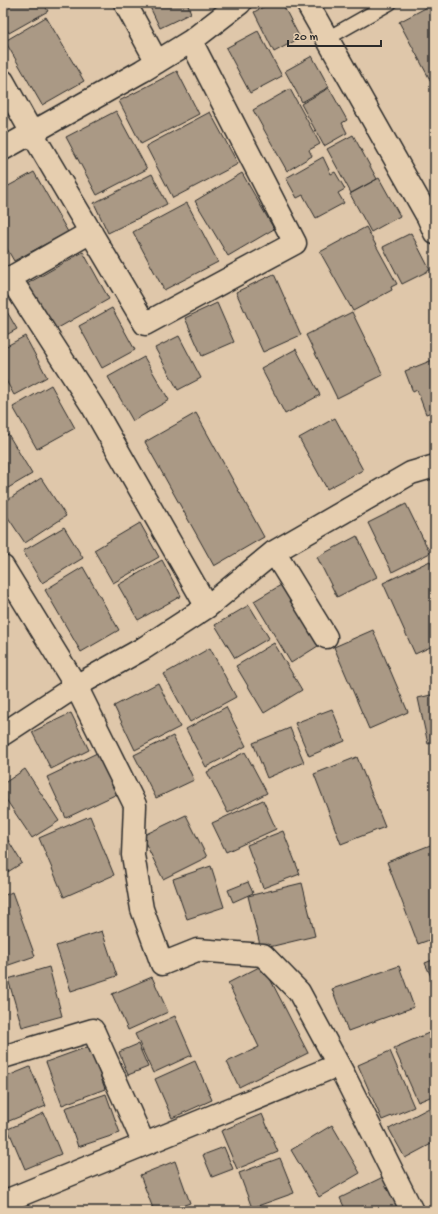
<svg xmlns="http://www.w3.org/2000/svg" width="438" height="1214" font-family="'Gochi Hand',sans-serif">
<style>
.building{fill:#aa9985;stroke:#2b2b2b}
.lines{fill:none;stroke-linecap:round;stroke-linejoin:round}
.service-casing{stroke:#2b2b2b;stroke-width:16}
.minor-casing{stroke:#2b2b2b;stroke-width:25}
.service{stroke:#e6ceaf;stroke-width:13}
.minor{stroke:#e6ceaf;stroke-width:22}
</style>
<rect width="100%" height="100%" fill="#dfc7aa"/>
<filter id="ink" filterUnits="userSpaceOnUse"><feTurbulence type="fractalNoise" baseFrequency=".025" numOctaves="2"/><feDisplacementMap in="SourceGraphic" scale="8" xChannelSelector="R" yChannelSelector="G"/><feConvolveMatrix kernelMatrix="1 2 1 2 8 2 1 2 1" color-interpolation-filters="sRGB"/></filter>
<g filter="url(#ink)">
<path class="building" d="M3 3H43L48 11 9 33 3 23Z
M155 3H188H187L191 13 160 28 150 7 156 4Z
M271 3H282L300 38 274 52 254 12Z
M435 3V89L399 22Z
M46 17 84 81 42 105 5 41Z
M258 31 282 76 250 93 226 48Z
M312 56 329 87 302 102 285 71Z
M177 71 199 114 141 144 119 101Z
M329 88 347 120 342 123 347 133 324 146 301 104Z
M290 89 320 144 309 150 312 156 287 171 253 110Z
M116 111 147 169 97 195 66 137Z
M210 112 238 164 173 198 146 146Z
M353 135 377 179 351 193 327 149Z
M323 157 331 174 335 172 345 189 338 193 344 203 316 218 303 195 297 198 286 178Z
M34 172 68 232 14 261 3 242V189Z
M242 173 274 229 228 256 195 201Z
M152 174 167 204 108 233 94 203Z
M379 178 400 216 371 232 350 194Z
M187 203 218 262 164 290 133 232Z
M366 227 397 284 391 287 392 290 353 311 320 252Z
M411 233 430 270 402 284 383 247Z
M83 252 109 299 51 332 25 285Z
M274 274 301 335 263 352 236 292Z
M217 303 234 342 202 356 185 318Z
M3 305 17 329 3 337Z
M112 308 135 350 102 368 79 326Z
M352 312 383 375 337 398 306 335Z
M25 336 47 377 14 395 3 375V348Z
M179 336 201 378 178 390 155 348Z
M296 349 320 395 285 414 261 368Z
M144 357 169 400 133 421 108 377Z
M435 359V419L432 412 426 414 417 390 413 392 405 371Z
M51 385 75 428 37 449 13 407Z
M196 413 264 537 214 566 145 442Z
M335 418 363 470 327 489 299 438Z
M8 434 32 474 3 491V437Z
M41 478 66 516 25 543 3 510V503Z
M406 504 430 553 392 572 368 523Z
M140 523 159 557 113 583 94 550Z
M64 527 83 558 42 583 23 551Z
M357 536 377 577 337 597 317 557Z
M162 560 181 596 138 620 118 585Z
M430 561 435 573V645L415 654 383 583Z
M83 567 119 630 81 652 45 590Z
M281 585 318 646 291 663 254 601Z
M249 605 269 638 235 658 215 625Z
M373 630 408 712 369 729 334 647Z
M274 643 302 690 264 713 236 666Z
M210 648 236 697 190 722 164 674Z
M158 683 180 727 135 750 114 706Z
M435 694V742L428 744 418 698Z
M226 707 246 746 206 767 186 729Z
M332 709 345 741 309 756 295 723Z
M71 713 89 750 51 769 32 732Z
M290 728 304 762 267 778 253 743Z
M173 736 194 780 156 798 134 755Z
M245 752 267 793 228 813 207 772Z
M97 753 117 794 66 818 47 777Z
M357 757 385 827 341 844 314 774Z
M25 769 59 821 32 838 3 795V784Z
M263 800 276 829 226 852 212 823Z
M186 815 207 857 163 879 142 836Z
M90 816 114 875 64 897 39 838Z
M283 831 300 874 263 888 247 845Z
M3 832 22 863 3 875Z
M433 844 435 850V938L418 944 387 862Z
M211 866 224 907 187 919 173 879Z
M248 882 253 893 233 902 228 890Z
M302 883 315 936 261 949 248 896Z
M12 892 35 956 3 967V896Z
M102 931 117 976 71 991 56 946Z
M435 959V986L425 963Z
M263 965 308 1053 239 1087 227 1062 259 1047 228 983Z
M399 966 414 1007 348 1031 332 989Z
M49 967 62 1016 22 1027 8 979Z
M152 977 168 1012 128 1030 112 994Z
M175 1016 192 1055 153 1073 135 1034Z
M431 1032 435 1043V1095L418 1102 394 1048Z
M138 1044 148 1067 128 1075 119 1052Z
M90 1046 105 1089 62 1105 46 1062Z
M390 1051 414 1107 382 1120 358 1065Z
M195 1061 212 1100 172 1118 155 1079Z
M30 1067 46 1106 4 1123 3 1119V1078Z
M106 1094 120 1133 78 1147 65 1108Z
M429 1108 435 1119V1142L405 1158 389 1129Z
M44 1113 61 1154 25 1169 8 1129Z
M262 1114 278 1152 237 1169 221 1131Z
M332 1125 360 1173 319 1197 291 1150Z
M224 1147 233 1169 212 1177 203 1155Z
M280 1158 294 1193 252 1208 239 1173Z
M175 1161 190 1203 168 1211H154L140 1175Z
M383 1177 399 1211H346L340 1198Z"/>
<g class="lines">
<defs>
<path id="service" d="M328 38 390 3"/>
<path id="minor" d="M125 3 157 62
M307 3 428 217 435 233
M3 81 32 133 145 324 295 243 191 41
M3 149 142 71 191 41 240 3
M91 232 10 278 93 407 207 607
M274 552 326 637
M3 567 76 686 135 805 133 855 142 909 162 964 197 950 263 955 299 992 345 1077 412 1211
M3 734 76 686 144 648 207 607 274 552 411 473 435 466
M3 1057 93 1030 144 1144
M8 1200 338 1065"/>
</defs>
<use href="#service" class="service-casing"/>
<use href="#minor" class="minor-casing"/>
<use href="#service" class="service"/>
<use href="#minor" class="minor"/>
</g>
</g>
<rect width="438" height="1214" fill="none" stroke="#e6ceaf" stroke-width="16"/>
<rect x="8" y="8" width="422" height="1198" fill="none" stroke="#2b2b2b" stroke-width="1.5" filter="url(#ink)"/>
<path d="M288 40v6h93v-6" fill="none" stroke="#2b2b2b" stroke-width="2"/>
<text x="294" y="40" font-size="12" fill="#2b2b2b" stroke="#e6ceaf" stroke-width="3" paint-order="stroke">20 m</text>
</svg>
